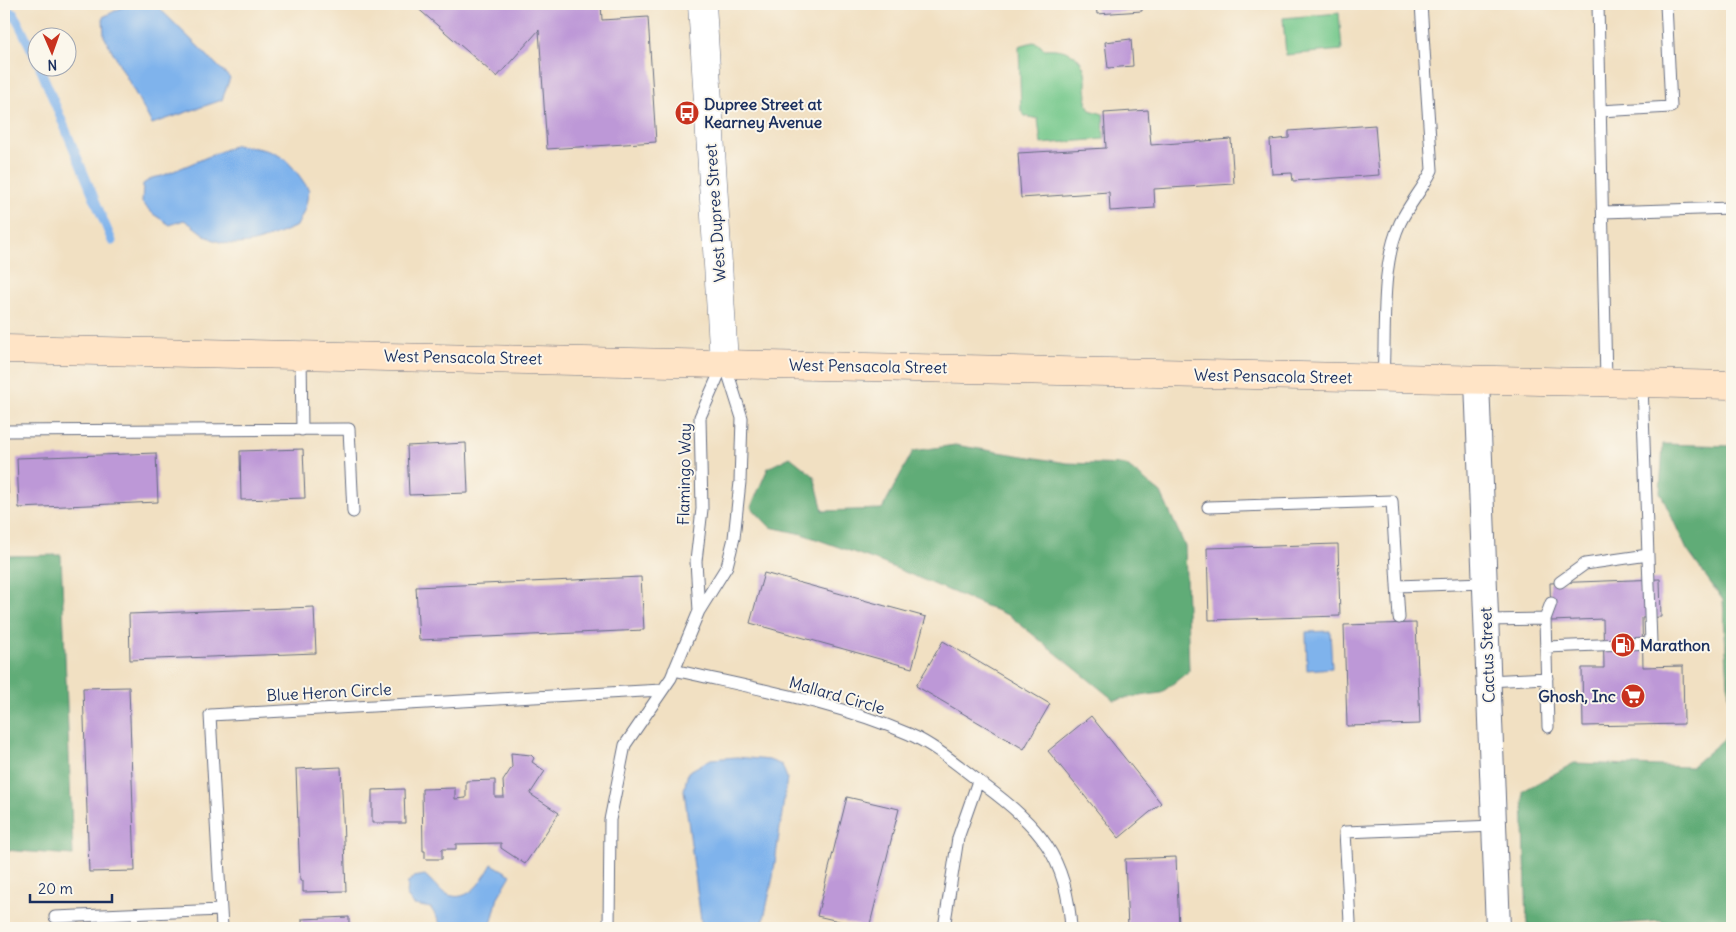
<svg xmlns="http://www.w3.org/2000/svg" width="1736" height="932" font-family="Delius,sans-serif">
<style>
.green{fill:#75c88b;stroke:#487c74}
.forest{fill:#60ac77;stroke:#3e6e6a}
.water{fill:#7fb3ec;stroke:#4d71a5}
.lines{fill:none;stroke-linecap:round;stroke-linejoin:round}
.stream{stroke:#7fb3ec;stroke-width:9}
.building{fill:#bd98d7}
.service-casing{stroke:#666d81;stroke-width:13}
.minor-casing{stroke:#666d81;stroke-width:26}
.tertiary-casing{stroke:#666d81;stroke-width:29}
.secondary-casing{stroke:#666d81;stroke-width:29}
.service{stroke:#fff;stroke-width:11}
.minor{stroke:#fff;stroke-width:24}
.tertiary{stroke:#fff;stroke-width:28}
.secondary{stroke:#ffe4c6;stroke-width:28}
.labels{text-anchor:middle;dominant-baseline:central;stroke-width:4;stroke-linejoin:round;paint-order:stroke}
.poi-label{font-size:16px;font-weight:bold;fill:#1b2f5e;stroke:#fbf7ec;text-anchor:start}
.street-label{font-size:16px;fill:#1b2f5e;stroke:#fbf7ec}
</style>
<rect width="100%" height="100%" fill="#fbf7ec"/>
<filter id="ink" filterUnits="userSpaceOnUse"><feTurbulence type="fractalNoise" baseFrequency=".02" numOctaves="2"/><feDisplacementMap in="SourceGraphic" scale="10" xChannelSelector="R" yChannelSelector="G"/><feConvolveMatrix kernelMatrix="1 2 1 2 8 2 1 2 1" color-interpolation-filters="sRGB"/></filter>
<filter id="wash" filterUnits="userSpaceOnUse"><feTurbulence type="fractalNoise" baseFrequency=".0096" numOctaves="4" result="noise"/><feDisplacementMap in="SourceGraphic" scale="20" xChannelSelector="R" yChannelSelector="G"/><feGaussianBlur stdDeviation="1.12" result="paint"/><feColorMatrix in="noise" values="0 0 0 0 0 0 0 0 0 0 0 0 0 0 0 0 0 1.4 0 .05"/><feComposite in="paint" operator="in"/></filter>
<g filter="url(#wash)">
<rect width="100%" height="100%" fill="#f1e0c2"/>
<path class="green" d="M1339 13 1342 50 1286 55 1283 18Z
M1033 42 1040 44 1044 49C1070 47 1088 58 1086 86 1086 92 1088 95 1086 101L1090 110 1103 114 1104 139 1041 144 1038 119 1025 116 1021 111 1019 46Z"/>
<path class="forest" d="M1663 444 1732 446V928H1671L1661 921 1576 927 1527 925 1523 791 1574 763 1691 767 1731 733 1723 600 1687 550 1660 492Z
M955 445 1067 463 1126 465 1161 493 1185 546 1189 671 1161 693 1114 700 1010 616 878 561 802 534 770 527 751 507 768 468 790 457 814 476 823 511 882 509 913 451Z
M61 555 73 855 4 850V556Z"/>
<path class="water" d="M129 4H155L230 78 222 100 152 124 104 36 103 17Z
M236 145C279 151 285 153 309 190L305 209 297 226C271 237 242 251 214 240 204 236 194 226 184 220L170 225 153 214 142 203 143 184 152 178 162 176Z
M1330 631 1332 668 1307 670 1306 632Z
M737 757 769 760 782 765 787 778 773 877 762 928H702L684 790 688 772 711 759Z
M492 864 511 875 498 897 492 921 487 928H443L431 908 414 905 407 896 408 882 414 877 425 875C431 880 436 887 442 891 465 908 482 882 492 864Z"/>
<g class="lines">
<path class="stream" d="M4 8 14 14 38 63
M40 68 112 241"/>
</g>
<g id="blocks">
<path class="building" d="M417 4H601L602 20 648 17 656 142 547 149 539 30 497 77 415 6Z
M1096 4H1142V11L1097 14Z
M1131 39 1133 66 1108 68 1105 42Z
M1148 110 1151 145 1231 139 1234 184 1154 189 1155 208 1110 211 1109 192 1021 198 1018 153 1106 148 1104 113Z
M1375 125 1379 175 1293 181 1292 173 1272 174 1270 140 1289 138V131Z
M466 443 468 493 409 495 407 446Z
M303 449 305 498 241 500 240 451Z
M156 453 158 502 19 508 17 458Z
M4 465H7L9 508H4Z
M1338 544 1340 616 1209 620 1207 548Z
M764 573 926 617 912 668 750 623Z
M641 577 644 630 419 640 416 587Z
M1660 579 1661 617 1642 618 1643 667 1683 666 1684 724 1583 726 1582 668H1604L1603 619 1551 621 1550 583Z
M314 607 316 653 130 660 129 614Z
M1416 623 1420 724 1347 726 1344 625Z
M943 641 1050 704 1024 749 916 686Z
M129 687 135 871 89 872 83 688Z
M1091 716 1161 803 1119 838 1048 751Z
M511 753 531 755 534 758 532 762 545 771 530 794 559 813 525 864 501 848V843L456 844V849H442V859H425V851H423L422 789 455 788V799L466 798V781L495 780V797H504L503 781 512 767Z
M341 767 346 891 303 892V881H300L296 769Z
M404 789 405 823H372V790Z
M847 797 899 809 869 928 817 916Z
M1176 857 1179 928H1128L1125 859Z
M349 917V928H302V919Z"/>
</g>
</g>
<g filter="url(#ink)">
<use href="#blocks" fill-opacity="0" stroke="#666d81" stroke-width="1"/>
<g class="lines">
<defs>
<path id="service" d="M1598 4 1606 382
M1600 111 1671 107 1666 4
M1603 212 1732 208
M301 354 302 430
M1383 378C1386 331 1380 266 1400 223 1409 204 1423 189 1432 170L1421 4
M4 431 349 429 353 512
M1208 507 1392 501 1399 618
M1560 582 1585 564 1648 555
M1397 586 1484 583
M699 611 696 561 702 509 700 417 723 365
M1486 620 1545 619
M1546 647 1651 643 1642 384
M674 670C753 688 835 702 909 734 936 746 961 768 984 785 1039 826 1067 857 1071 928
M1488 681 1547 678
M1548 727 1545 619 1551 603
M55 917 221 910
M1350 922 1345 832 1494 826
M222 928 210 715 662 690
M609 928 610 820 625 745 671 678 699 611 727 566 734 538 740 482 742 418 725 364
M944 928 958 838 978 781"/>
<path id="minor" d="M1477 381 1498 928"/>
<path id="tertiary" d="M702 4 724 362"/>
<path id="secondary" d="M4 349 1732 385"/>
</defs>
<use href="#service" class="service-casing"/>
<use href="#minor" class="minor-casing"/>
<use href="#tertiary" class="tertiary-casing"/>
<use href="#secondary" class="secondary-casing"/>
<use href="#service" class="service"/>
<use href="#minor" class="minor"/>
<use href="#tertiary" class="tertiary"/>
<use href="#secondary" class="secondary"/>
</g>
</g>
<defs>
<symbol id="bus-disc" viewBox="-11 -11 22 22"><circle r="9.5" fill="#c8321e" stroke="#fbf7ec"/><path d="M-5-6H5V4H4V6H2V4H-2V6H-4V4H-5ZM-3.5-4V0h7V-4ZM-3.5 1.2v1.5H-2V1.2ZM2 1.2v1.5H3.5V1.2Z" fill="#fff"/></symbol>
<symbol id="fuel-disc" viewBox="-11 -11 22 22"><circle r="9.5" fill="#c8321e" stroke="#fbf7ec"/><path d="M-5.5-6h7V0h2V4h1.3V-2.5L3-4.5l.8-.8L6-3V5H2.5V1h-1V6h-7ZM-4.2-4.7v3.2H.2V-4.7Z" fill="#fff"/></symbol>
<symbol id="supermarket-disc" viewBox="-11 -11 22 22"><circle r="9.5" fill="#c8321e" stroke="#fbf7ec"/><path d="M-6-5.5h2.5l.6 2H6L4.5 2H-2.5L-4.4-4H-6ZM-1.5 3.2a1.3 1.3 0 1 0 .1 0ZM3 3.2a1.3 1.3 0 1 0 .1 0Z" fill="#fff"/></symbol>
</defs>
<g fill-rule="evenodd">
<use href="#bus-disc" x="673" y="99" width="28" height="28"/>
<use href="#fuel-disc" x="1609" y="631" width="28" height="28"/>
<use href="#supermarket-disc" x="1619" y="682" width="28" height="28"/>
</g>
<g class="labels">
<g class="poi-label">
<text x="704" y="104">Dupree Street at<tspan x="704" dy="18">Kearney Avenue</tspan></text>
<text x="1640" y="645">Marathon</text>
<text x="1616" y="696" text-anchor="end">Ghosh, Inc</text>
</g>
<g class="street-label">
<text transform="translate(715 213) rotate(-94)">West Dupree Street</text>
<text transform="translate(463 357) rotate(1)">West Pensacola Street</text>
<text transform="translate(868 366) rotate(1)">West Pensacola Street</text>
<text transform="translate(1273 376) rotate(1)">West Pensacola Street</text>
<text transform="translate(684 474) rotate(-89)">Flamingo Way</text>
<text transform="translate(1487 655) rotate(-92)">Cactus Street</text>
<text transform="translate(329 692) rotate(-3)">Blue Heron Circle</text>
<text transform="translate(837 695) rotate(16)">Mallard Circle</text>
</g>
</g>
<rect width="1736" height="932" fill="none" stroke="#fbf7ec" stroke-width="20"/>
<g transform="translate(52 52) rotate(178)"><circle r="24" fill="#fbf7ec" stroke="#a1a7b3"/>
<path d="M0-4L9 19L0 12L-9 19Z" fill="#c8321e"/>
<text y="-8" font-size="14" font-weight="bold" text-anchor="middle" fill="#1b2f5e">N</text>
</g>
<path d="M30 894v8h82v-8" fill="none" stroke="#1b2f5e" stroke-width="2.5"/>
<text x="38" y="894" font-size="15" fill="#1b2f5e" stroke="#fbf7ec" stroke-width="4" paint-order="stroke">20 m</text>
</svg>
